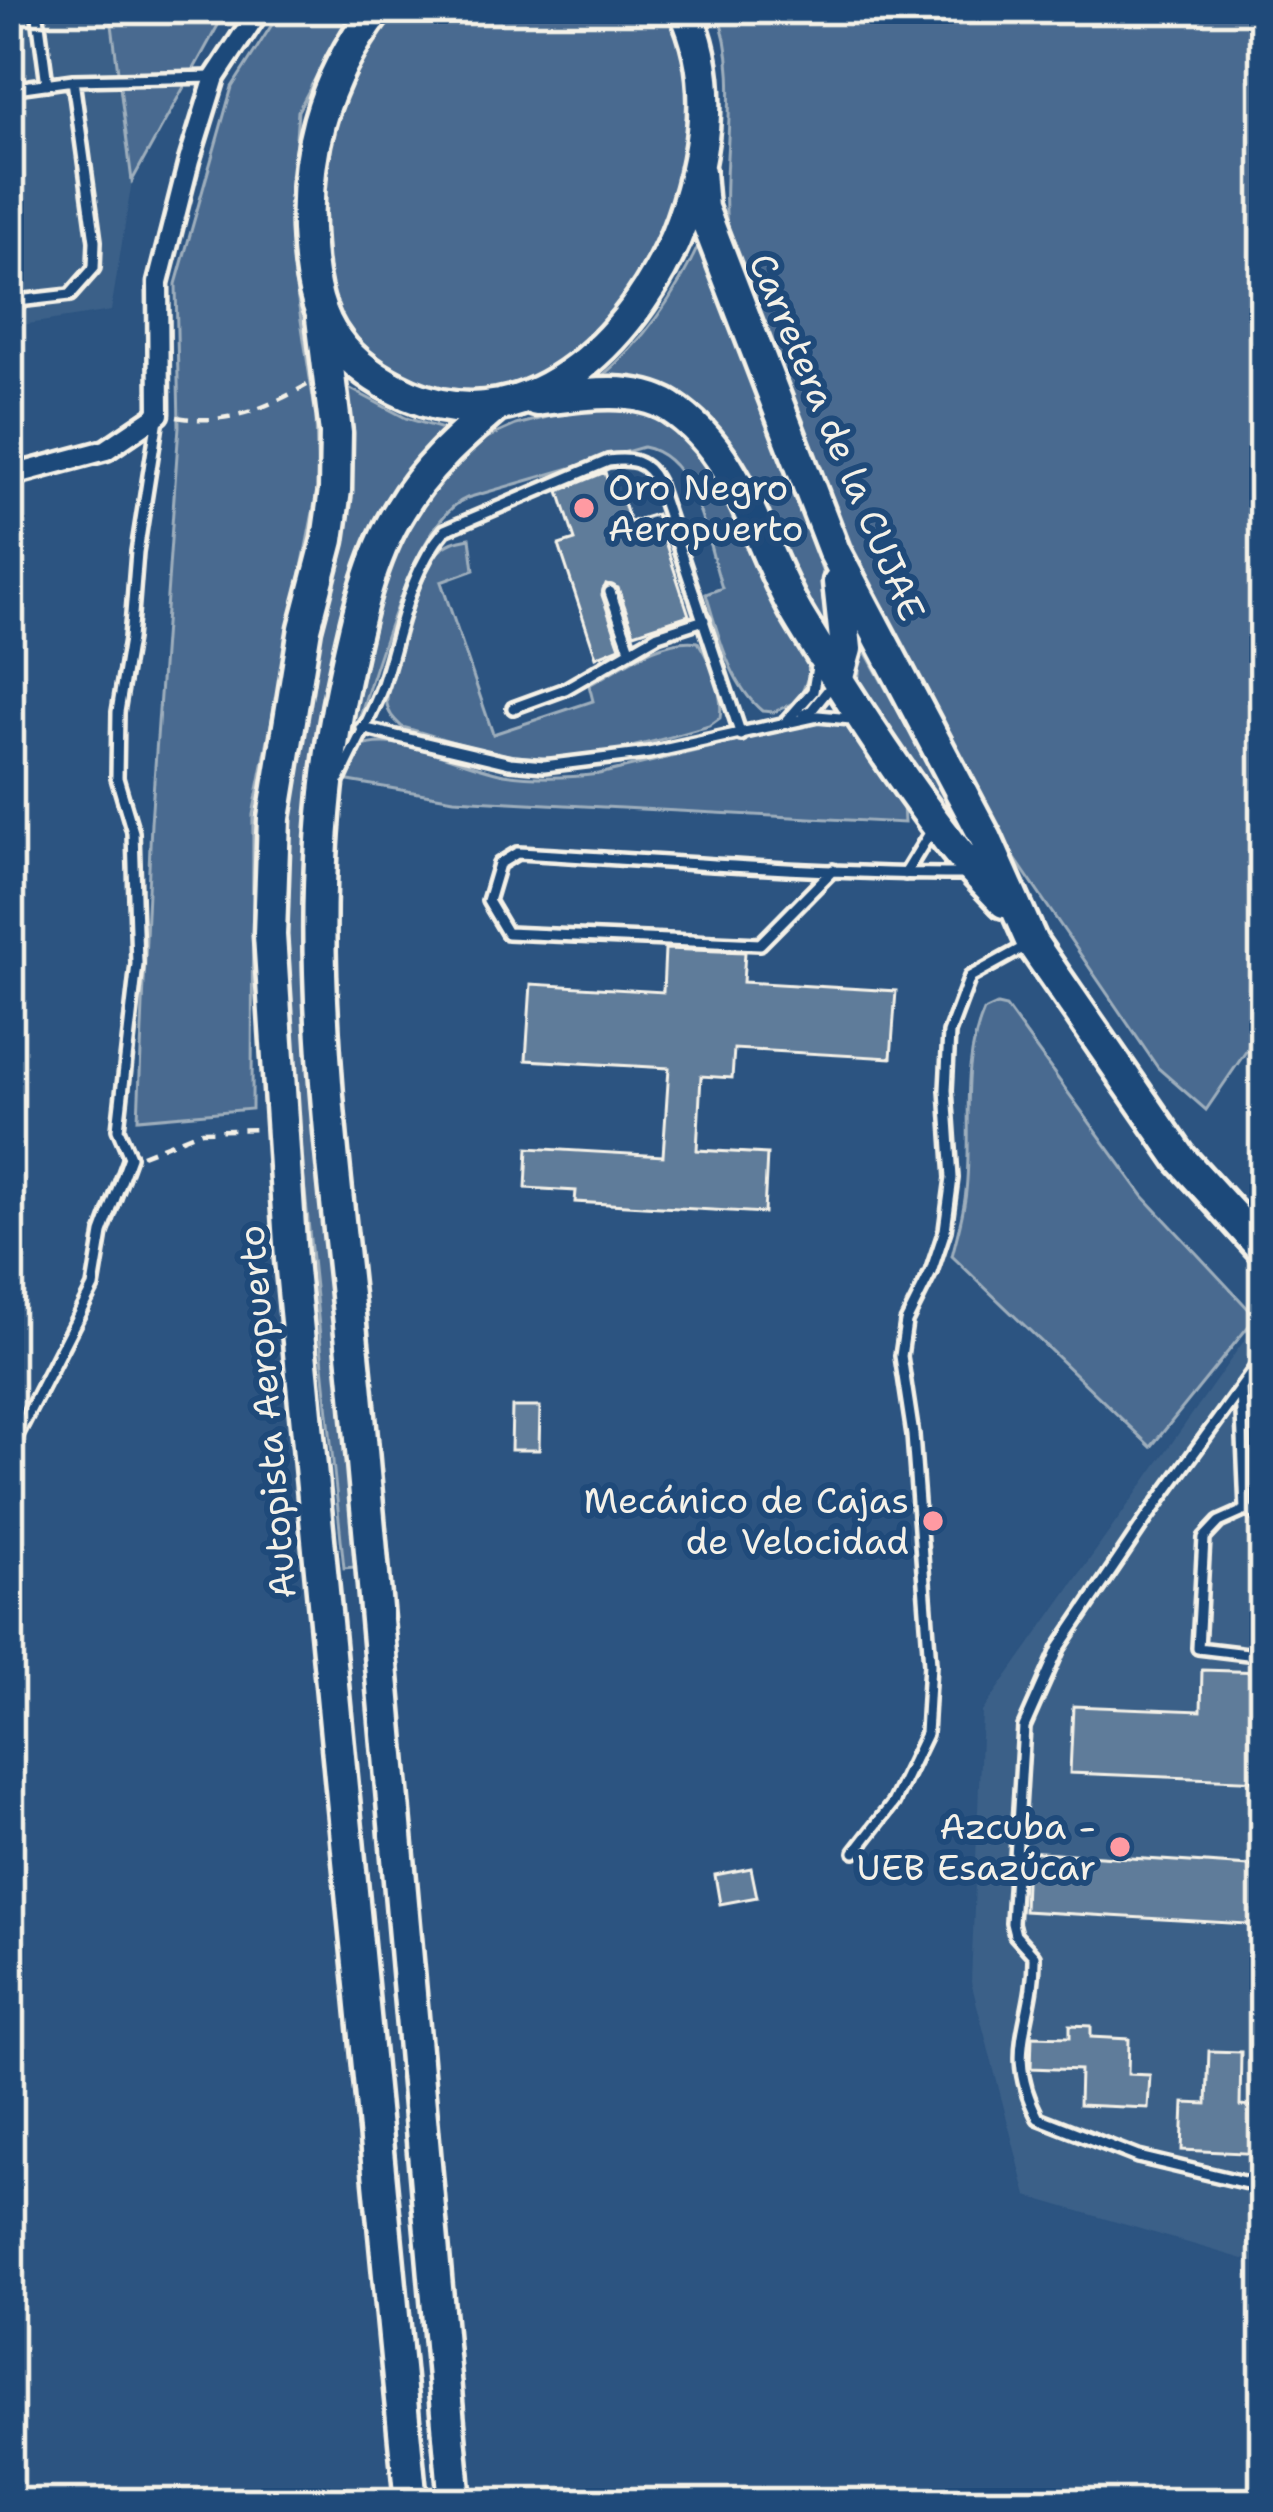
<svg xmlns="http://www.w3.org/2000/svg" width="1273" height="2512" font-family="'Shantell Sans',sans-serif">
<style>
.built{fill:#3b6088}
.green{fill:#496b90;stroke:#9eaebc;stroke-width:3}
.building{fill:#5e7b9a;stroke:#f4f1e8;stroke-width:3}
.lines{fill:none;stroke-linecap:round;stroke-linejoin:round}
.service-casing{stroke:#f4f1e8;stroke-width:18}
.minor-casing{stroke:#f4f1e8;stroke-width:27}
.trunk-casing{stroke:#f4f1e8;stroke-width:39}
.path{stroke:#f4f1e8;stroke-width:4.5;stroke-dasharray:12 9;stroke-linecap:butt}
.service{stroke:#1f4a7a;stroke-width:9}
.minor{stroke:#1f4a7a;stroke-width:18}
.trunk{stroke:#1f4a7a;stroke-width:30}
.poi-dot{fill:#ff9aa2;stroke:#1f4a7a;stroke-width:4.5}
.labels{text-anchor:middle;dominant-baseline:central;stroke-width:12;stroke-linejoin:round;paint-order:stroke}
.street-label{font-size:36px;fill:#f4f1e8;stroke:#1f4a7a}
.poi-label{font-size:36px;fill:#f4f1e8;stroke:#1f4a7a;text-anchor:end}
</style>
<rect width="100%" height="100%" fill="#2c5481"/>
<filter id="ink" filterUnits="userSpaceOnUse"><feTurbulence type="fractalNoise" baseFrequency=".00833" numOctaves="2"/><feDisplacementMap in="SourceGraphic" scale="24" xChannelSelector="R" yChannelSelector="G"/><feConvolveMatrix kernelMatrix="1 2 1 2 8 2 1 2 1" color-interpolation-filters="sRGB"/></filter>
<g filter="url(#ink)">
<path class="built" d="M9 9H110L132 181 111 311 9 327Z
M1253 1328 1264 1337V2265L1027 2196 971 1982 982 1712Z"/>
<path class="green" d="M110 9H227L132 181Z
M282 9H352L298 111 291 206 293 268 316 417 318 487 253 815 252 1109 138 1119 151 823 179 426 176 284 232 87Z
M389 9H671C698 93 696 176 653 255 630 300 592 352 546 376 463 422 351 376 326 285 300 192 337 86 389 9Z
M716 9H1264V1025L1206 1110 1158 1068 1014 857 930 708 860 575 730 249C715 171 746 84 716 9Z
M700 242 806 516 840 631 835 656 719 443 603 381 601 377C645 340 677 293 700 242Z
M345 386 406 418 447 430 406 478 326 711 337 1321 356 1567 344 1568 289 1037 286 938 288 836Z
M595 405H622L672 424 716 472 746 543 761 557 806 650 809 675 799 700 774 712 762 711C729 683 718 633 706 594L722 588C707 543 697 457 643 447L467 498C413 519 368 694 349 752L345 751 360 649 397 534 464 448 516 425Z
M470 538 474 570 441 582 493 734 593 701 589 685C619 669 662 636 698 642 711 662 724 694 720 718L709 726C643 745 573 767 503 754 469 748 435 736 402 727 395 720 388 714 387 704 385 681 422 571 437 553 447 543 457 540 470 538Z
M861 644 982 862 858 688Z
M831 719 851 727 903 804 904 823 454 799 343 780 358 748C396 730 462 766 504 774 536 779 567 778 599 774Z
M997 1005 1006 1007 1143 1196 1256 1317 1151 1447 952 1256C957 1235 964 1213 966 1191 973 1129 959 1069 984 1011Z"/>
<path class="building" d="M605 472 613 500 622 497 630 522 656 514 689 615 634 633 618 588 606 584 602 595 620 647 596 657 559 545 575 540 559 491Z
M665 949 745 952 743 982 896 991 891 1058 734 1049 732 1078 701 1076 697 1150 767 1154 764 1213 575 1202 576 1191 526 1188 528 1148 663 1156 669 1068 526 1060 531 984 663 992Z
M512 1407H540L539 1450H511Z
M1202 1670 1264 1672V1781L1070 1773 1073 1706 1201 1711Z
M1026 1851 1264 1867V1925L1024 1911Z
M751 1868 757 1897 720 1904 715 1875Z
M1070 2025 1091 2026V2037L1129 2039 1128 2074 1150 2075 1148 2108 1079 2105 1080 2070 1031 2068 1032 2036 1070 2037Z
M1209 2051 1241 2052 1240 2106 1264 2107V2154L1182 2150 1184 2103 1207 2104Z"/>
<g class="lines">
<defs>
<path id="service" d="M37 9 47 84
M9 89 73 80 215 77
M9 302 70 295 94 268 95 241 73 80
M610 592 630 649
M513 708 565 689 658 635 704 620
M803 715 811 711 832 685
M785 723 813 691 817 667
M362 728 510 763 544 766 649 753 818 716 851 719
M340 778C354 747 372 716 383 684 400 631 408 573 445 530L608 461C631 458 646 460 657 482L741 735
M833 870 760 944 507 933 488 901 499 864 517 853C666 861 815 874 963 874
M905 874 933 828
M1264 1356 1146 1519 1059 1648 1024 1727 1012 1923 1015 1935 1034 1956C1035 2023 1002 2049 1038 2118L1138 2157 1264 2187
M1241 1388 1246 1510
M9 1451 93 1287 102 1233 130 1157 118 1129 137 964 133 832 117 778 118 712 130 639 137 552 158 418
M1264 1517 1246 1510 1219 1522 1204 1538 1198 1648 1264 1656
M855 1852 893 1803 926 1734 930 1664 913 1435 901 1356 906 1322 931 1272 945 1230 952 1178 946 1090 949 1033 970 977 1030 944"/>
<path id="minor" d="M9 476 106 450 159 414 158 283 189 161 215 77 260 9"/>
<path id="trunk" d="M377 9C321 82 302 157 309 247 311 280 317 315 337 341 354 365 382 383 409 395 533 448 644 328 682 221 706 153 716 76 684 9
M699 172 702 208 834 551 986 839 1032 943 1181 1159 1264 1250
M322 318 336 433 335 490 328 540 305 628 274 818 270 935 291 1259 411 2503
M536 400C576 395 633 384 670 407 744 455 758 551 802 622 847 696 896 772 949 841 965 863 986 882 1004 902
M838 677 846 649 839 582
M455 2503C423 2141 391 1778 359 1416 338 1173 291 926 343 684 355 627 369 559 400 510 424 469 459 438 495 407"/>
</defs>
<use href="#service" class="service-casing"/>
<use href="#minor" class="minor-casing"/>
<use href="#trunk" class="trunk-casing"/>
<path class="path" d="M177 417C225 426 266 408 307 385
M142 1155 202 1131 258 1129"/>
<use href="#service" class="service"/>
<use href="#minor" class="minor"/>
<use href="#trunk" class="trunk"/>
</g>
</g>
<g class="poi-dot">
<circle cx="584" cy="508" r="12"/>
<circle cx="933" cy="1521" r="12"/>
<circle cx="1120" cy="1847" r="12"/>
</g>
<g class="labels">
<g class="street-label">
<text transform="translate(837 437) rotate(67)">Carretera de la CUJAE</text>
<text transform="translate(267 1412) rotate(-95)">Autopista Aeropuerto</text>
</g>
<g class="poi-label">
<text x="608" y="487" text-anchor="start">Oro Negro<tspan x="608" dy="41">Aeropuerto</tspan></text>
<text x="909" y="1500">Mecánico de Cajas<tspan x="909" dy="41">de Velocidad</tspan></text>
<text x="1096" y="1826">Azcuba -<tspan x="1096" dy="41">UEB Esazúcar</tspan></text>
</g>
</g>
<rect width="1273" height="2512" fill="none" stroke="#1f4a7a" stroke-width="48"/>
<rect x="24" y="24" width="1225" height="2464" fill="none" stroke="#f4f1e8" stroke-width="4.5" filter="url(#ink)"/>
</svg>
